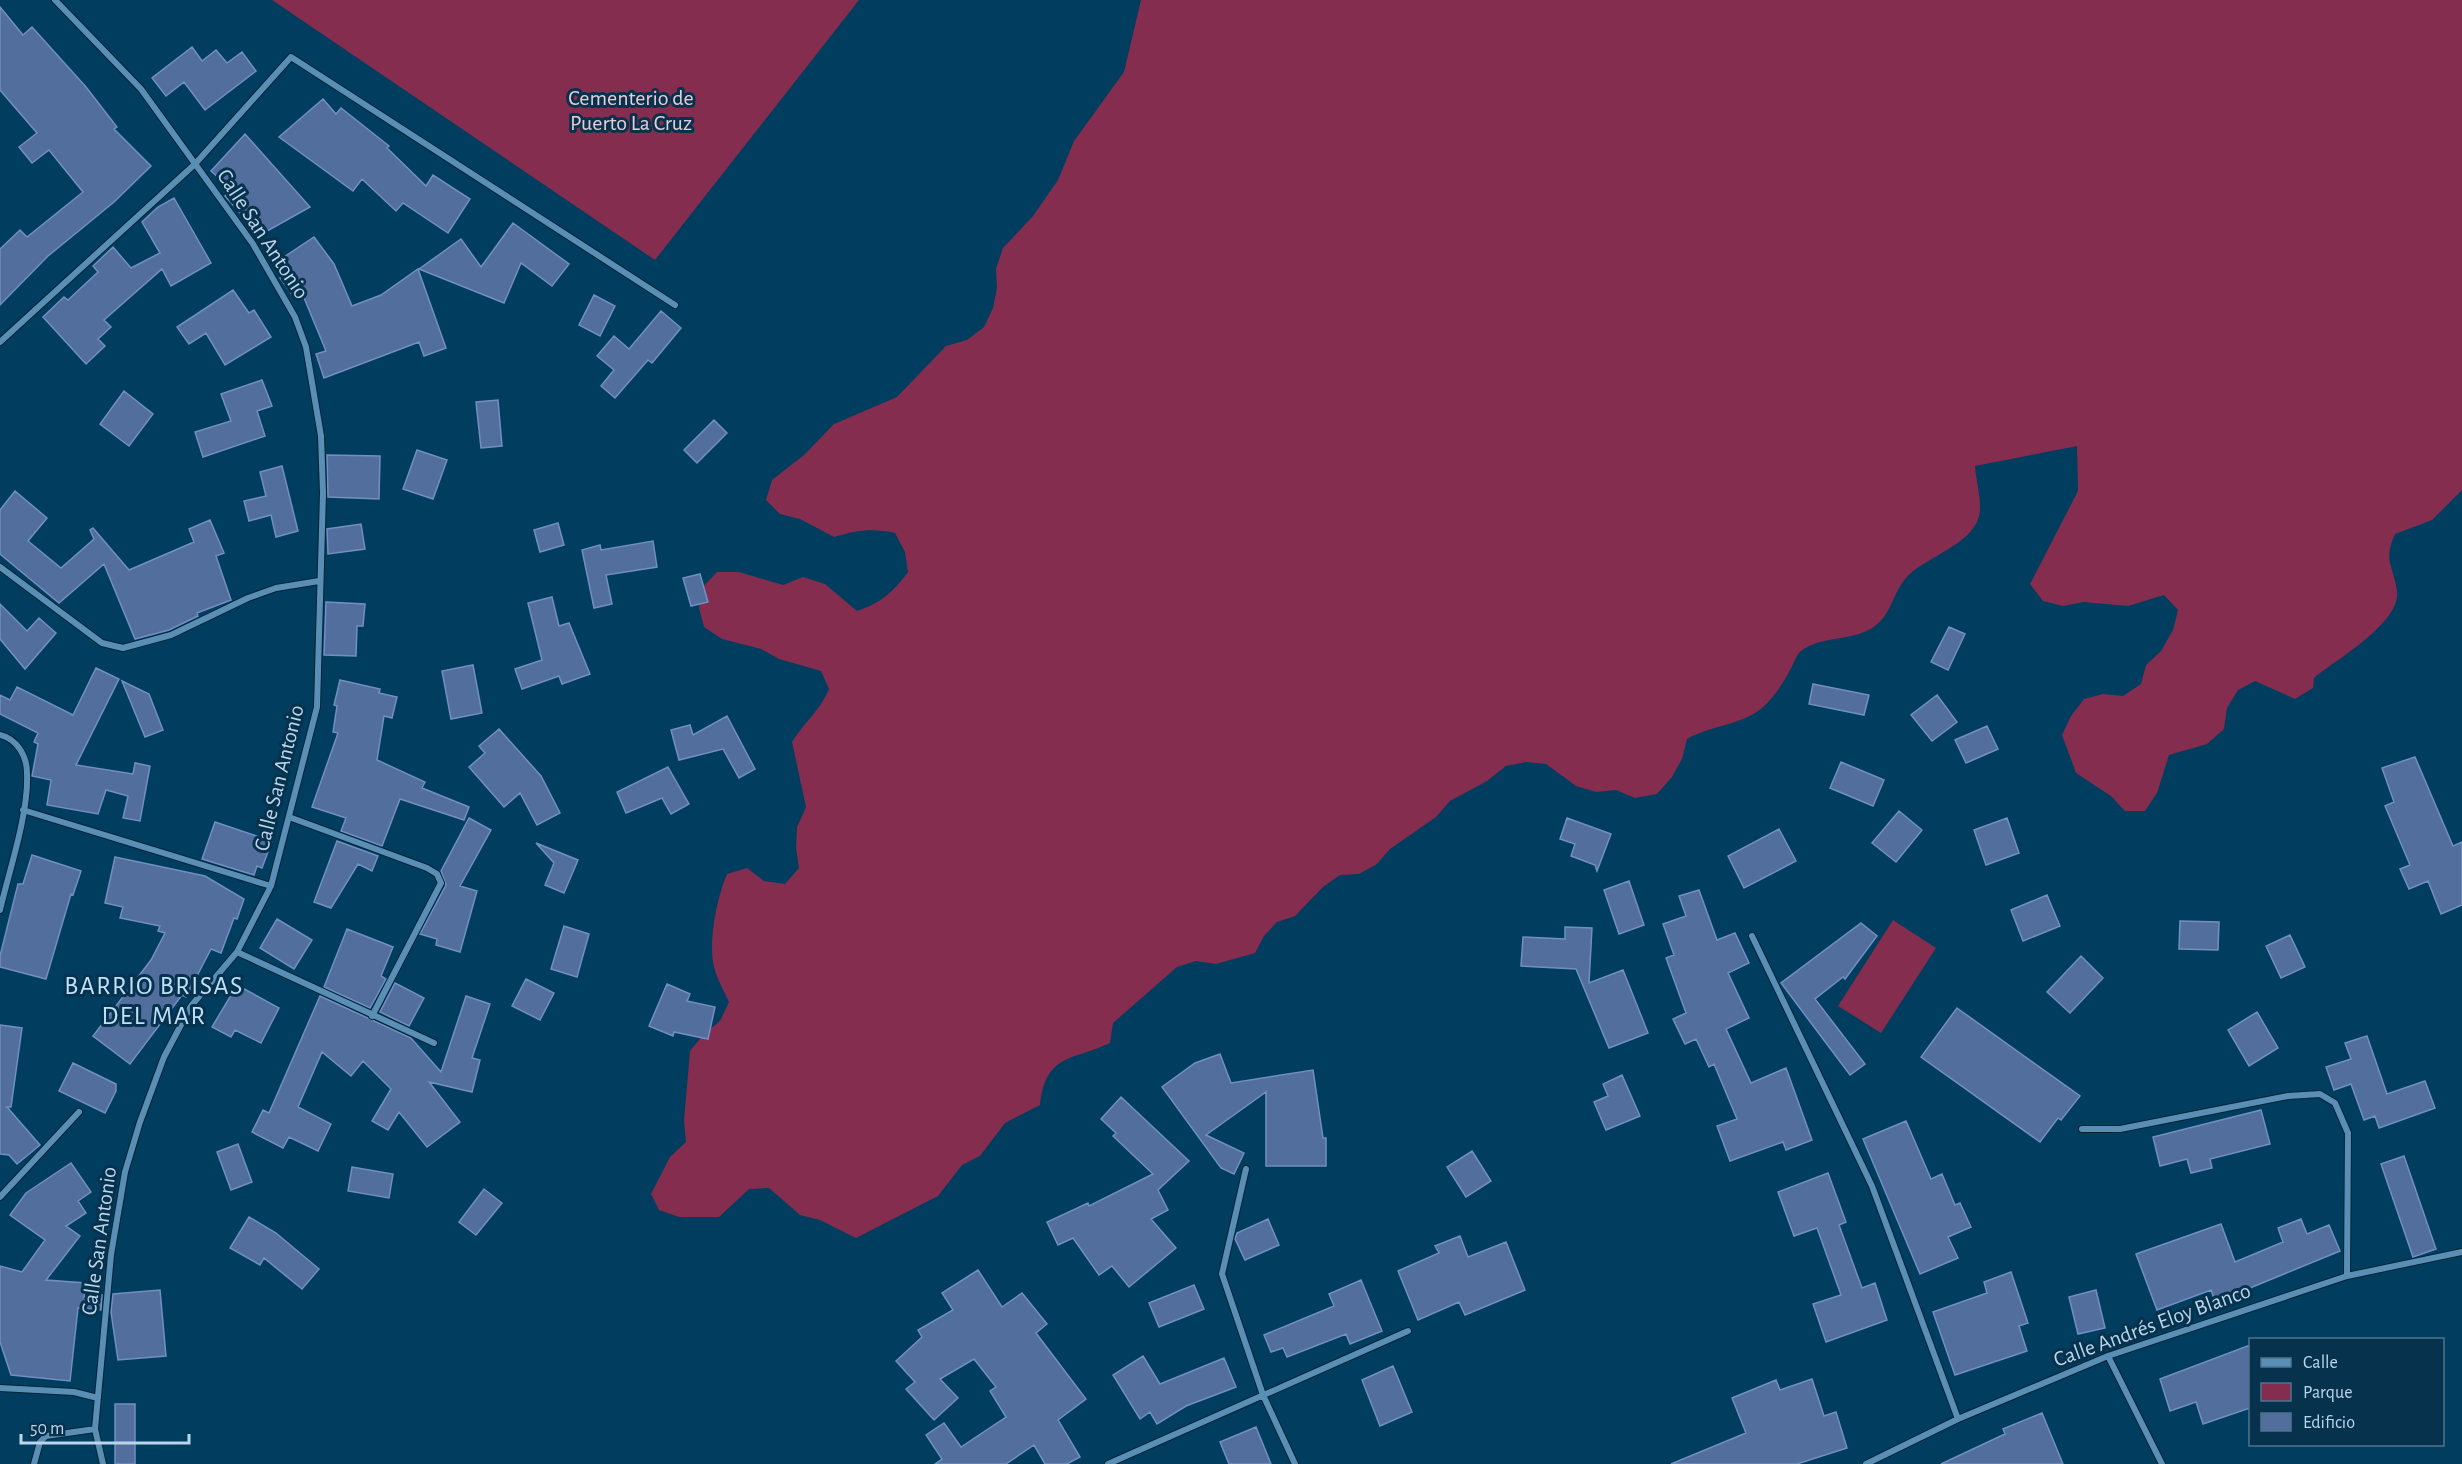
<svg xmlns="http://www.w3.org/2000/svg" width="2462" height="1464" font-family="'Alegreya Sans',sans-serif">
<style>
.green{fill:#842d4e}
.building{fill:#526e9d;stroke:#728fc1;stroke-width:1.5}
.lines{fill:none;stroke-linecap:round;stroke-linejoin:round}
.street-casing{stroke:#062335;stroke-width:8}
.street{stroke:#598fb5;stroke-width:6}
.labels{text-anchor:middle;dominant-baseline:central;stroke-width:6;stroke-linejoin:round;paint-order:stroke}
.park-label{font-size:22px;fill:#ebcad2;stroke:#06324d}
.street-label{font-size:22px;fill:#bbd6eb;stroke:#06324d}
.quarter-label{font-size:26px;letter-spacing:1.5px;fill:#bfe0f9;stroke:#06324d}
</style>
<rect width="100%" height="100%" fill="#003d5f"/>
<path class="green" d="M272 0H859L655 260Z
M1141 0H2462V490L2432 520 2395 534C2383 562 2393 564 2397 591 2401 623 2336 660 2314 678L2313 688 2295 699 2255 681 2238 690 2227 708 2224 729 2207 744 2169 755 2157 793 2145 811H2125L2111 796 2076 773 2062 735 2071 716 2084 699 2103 694 2123 696 2141 684 2146 665 2161 651 2173 630 2178 610 2164 595 2128 606 2084 602 2063 606 2043 601 2030 584 2078 491 2077 446 1975 466C1976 480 1980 493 1980 507 1981 543 1927 555 1907 577 1892 593 1892 616 1872 628 1850 642 1820 635 1800 652 1795 657 1793 666 1789 672 1782 685 1773 698 1762 708 1740 726 1711 725 1687 739L1682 759 1672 777 1657 794 1635 798 1616 790 1596 792 1576 786 1546 764 1526 762 1506 766 1487 781 1450 801 1436 817 1390 849 1377 864 1359 874 1340 875 1323 887 1295 916 1277 922 1264 936 1255 953 1216 964 1196 961 1177 967 1113 1023 1110 1043C1072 1061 1046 1053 1040 1105L1005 1123 980 1156 962 1165 938 1196 856 1238 820 1220 800 1215 769 1188 749 1189 719 1217H679L659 1210 651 1194 670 1157 686 1142 684 1121 690 1051 703 1035 720 1021 729 1002C724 991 717 979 714 967 708 942 717 897 727 874L747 868 764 881 785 884 799 868 796 848 797 827 806 807 792 742C806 720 819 712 829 689L821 671 779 659 761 649 722 639 704 627 699 608 702 588 717 572H739L783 585 803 577 825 584 857 611C881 603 893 592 908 572L905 552 895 533C873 528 856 530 834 537L800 519 780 514 766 500 772 480 804 455 834 424 897 397 946 346 967 340 984 327 993 308 997 288 996 269 1003 248 1033 216 1058 180 1074 141 1124 72Z
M1893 920 1936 948 1881 1033 1838 1006Z"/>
<path class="building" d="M0 7 23 35 32 27 86 87 117 127 114 129 151 166 114 202 48 256 0 305V249L20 230 27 237 83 192 49 150 32 163 19 147 37 133 0 90Z
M192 47 202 61 216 50 227 63 242 52 256 71 205 110 184 82 166 96 152 78Z
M323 99 336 114 341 108 389 146 387 148 426 186 433 175 470 199 448 233 403 203 396 211 362 179 353 191 279 137Z
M245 134 310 207 260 235 225 196 232 190 211 171Z
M174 198 211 263 171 286 162 269 104 320 111 327 98 339 105 346 86 364 43 317 64 297 68 300 98 272 93 266 113 247 131 268 160 253 142 222 158 207Z
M513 223 569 264 552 286 521 263 504 303 419 269 461 239 481 267Z
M314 237 334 264 352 306 381 295 418 269 446 348 424 356 419 342 324 378 316 354 326 351 302 293 295 299 280 278 291 270 281 259Z
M233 290 249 313 254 310 271 337 225 365 206 333 189 344 177 327Z
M594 295 615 306 600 336 579 325Z
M661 311 681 328 652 363 648 360 615 398 601 386 614 370 597 356 614 336 629 349Z
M262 380 272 406 257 411 265 436 203 457 195 432 231 421 221 394Z
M124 391 153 414 129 446 100 424Z
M498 400 502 446 481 448 476 402Z
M714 420 727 433 697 463 684 450Z
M417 450 447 460 433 499 403 489Z
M327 455 380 456 379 499 328 497Z
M282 466 298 531 276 537 271 515 249 521 244 501 266 496 260 472Z
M15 491 47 518 28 541 61 568 94 539 90 530 93 528 129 570 194 542 189 529 210 520 224 553 216 556 231 600 197 613 198 616 169 630 135 639 104 564 59 603 0 554V510Z
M558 523 564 545 540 552 534 530Z
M361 524 365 549 328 554 327 529Z
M653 541 657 567 606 575 612 604 594 608 582 550 600 545 601 550Z
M700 574 708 602 691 606 683 578Z
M552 597 559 626 569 623 590 674 562 684 559 676 522 689 515 669 542 660 528 603Z
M326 602 365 604 363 626H357L356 656 324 655Z
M0 604 27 631 39 618 56 633 25 669 0 639Z
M1949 627 1965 634 1948 670 1931 662Z
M473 665 482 713 451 719 442 671Z
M96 668 119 679 76 765 133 774 135 763 150 766 140 821 123 818 128 796 106 790 98 814 47 805 51 780 32 776 38 744 34 742 38 733 0 714V695L10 700 17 687 73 715Z
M340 680 380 689 379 693 397 697 392 718 384 716 377 760 425 782 422 788 469 807 464 820 400 799 382 846 341 831 346 818 312 807 338 733 333 732 337 706 334 705Z
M122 681 149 694 163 730 145 737Z
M1813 684 1869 695 1864 715 1809 704Z
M1937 695 1957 722 1932 741 1911 715Z
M727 716 755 769 739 778 723 749 679 760 671 730 690 725 693 735Z
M1987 726 1998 749 1966 763 1955 740Z
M499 729 541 776 560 813 537 825 520 793 504 807 469 767 485 753 479 746Z
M2415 757 2453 846 2462 842V905L2441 914 2428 881 2409 889 2400 869 2410 865 2385 806 2394 802 2382 768Z
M1841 762 1884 780 1873 806 1830 788Z
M668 767 689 804 671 814 662 798 626 813 617 792Z
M1899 811 1922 830 1896 862 1872 843Z
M469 818 491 830 460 886 477 891 460 952 436 945 437 939 420 934 446 885 441 871Z
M1567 818 1611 834 1597 871 1595 865 1571 856 1575 844 1560 839Z
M2007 818 2019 853 1986 865 1974 830Z
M215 822 272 841 262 868 257 866 254 875 202 859Z
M1779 829 1796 861 1744 888 1728 856Z
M337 841 378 856 372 871 358 864 331 908 314 902Z
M536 843 578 860 564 893 545 885 554 863Z
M32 855 81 871 73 895 71 894 46 979 0 967V956L18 884H23Z
M115 857 205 876 244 899 237 919 234 918 221 953 211 949 186 997 182 995 130 1064 93 1036 151 960 165 933 158 931 160 926 120 918 123 907 105 903Z
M1629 881 1644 925 1619 934 1604 890Z
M1699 890 1717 940 1735 933 1749 963 1728 973 1749 1018 1726 1029 1751 1083 1786 1068 1812 1140 1786 1150 1783 1142 1730 1161 1717 1126 1737 1119 1714 1064 1709 1067 1696 1039 1685 1044 1673 1019 1686 1013 1666 958 1674 955 1663 924 1686 916 1679 896Z
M2047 895 2060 926 2023 941 2011 910Z
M277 919 312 940 294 969 260 948Z
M2180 921 2219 922 2218 950 2179 949Z
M1861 923 1877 936 1845 979 1843 977 1815 999 1865 1064 1850 1075 1781 983Z
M564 926 589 934 577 977 551 969Z
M1565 927 1592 928 1589 983 1623 970 1648 1033 1609 1048 1576 969 1521 966 1523 937 1565 939Z
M347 929 393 947 381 976 386 979 370 1008 324 987Z
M2290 935 2305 967 2281 978 2266 946Z
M2081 956 2103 978 2070 1013 2047 992Z
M526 979 554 993 540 1020 512 1006Z
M395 983 424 998 409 1026 380 1012Z
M667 984 690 994 687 1001 715 1007 708 1039 674 1032 673 1036 649 1026Z
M237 985 279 1008 261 1043 235 1030 231 1037 212 1027Z
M320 996 411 1038 441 1072 466 996 490 1004 472 1058 480 1060 472 1092 429 1082 460 1122 427 1147 399 1112 388 1130 372 1121 391 1089 363 1061 351 1076 322 1052 298 1107 331 1124 318 1151 289 1137 283 1148 252 1132 263 1110 269 1113Z
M1957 1008 2080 1096 2061 1120 2058 1118 2040 1142 1921 1057Z
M2257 1012 2278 1048 2249 1066 2228 1030Z
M0 1025 22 1028 11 1107H7L40 1145 17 1164 9 1155 0 1154Z
M2367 1036 2387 1094 2425 1081 2435 1108 2379 1128 2375 1116 2364 1120 2351 1084 2334 1090 2326 1067 2351 1059 2345 1043Z
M1220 1054 1231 1083 1313 1070 1323 1138H1326V1166H1266V1092L1206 1135 1244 1153 1234 1174 1221 1168 1162 1087 1195 1063Z
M73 1063 116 1084V1091L105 1113 59 1091Z
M1622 1075 1640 1116 1606 1130 1594 1102 1608 1096 1603 1084Z
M1121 1097 1189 1161 1158 1190 1168 1210 1151 1219 1176 1248 1129 1287 1112 1266 1099 1275 1073 1238 1058 1245 1047 1222 1088 1203 1089 1206 1153 1174 1113 1136 1116 1133 1101 1119Z
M2261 1110 2270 1144 2210 1159 2212 1168 2191 1173 2187 1159 2160 1166 2153 1137Z
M1906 1121 1931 1179 1942 1174 1955 1205 1960 1203 1971 1227 1948 1237 1958 1258 1920 1274 1863 1139Z
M238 1144 252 1182 231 1190 217 1152Z
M1472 1151 1491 1181 1466 1197 1447 1167Z
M2404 1156 2436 1249 2413 1257 2381 1164Z
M71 1163 91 1192 78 1201 86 1213 66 1226 80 1236 46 1280 86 1283 84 1297 102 1295 101 1310 78 1308 70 1381 11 1375 0 1342V1266L22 1272 45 1240 10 1215 26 1193Z
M352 1167 393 1174 389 1198 348 1191Z
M1828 1173 1846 1222 1839 1225 1862 1288 1875 1283 1887 1320 1826 1342 1813 1304 1841 1295 1817 1228 1794 1236 1778 1192Z
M484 1189 502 1203 476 1235 459 1222Z
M249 1217 276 1233 319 1269 302 1289 264 1258 260 1265 230 1248Z
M1268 1219 1279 1245 1245 1260 1235 1239 1237 1233Z
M2301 1219 2307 1234 2329 1225 2340 1251 2245 1290 2247 1297 2217 1307 2211 1290 2157 1310 2136 1254 2221 1224 2235 1262 2283 1242 2278 1228Z
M1460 1236 1468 1257 1506 1242 1525 1290 1465 1315 1459 1302 1418 1320 1398 1271 1439 1253 1435 1246Z
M978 1270 1002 1307 1022 1293 1047 1324 1036 1333 1086 1399 1058 1420 1080 1457 1067 1464H1045L1034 1445 1006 1464H935L942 1459 926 1435 944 1423 961 1447 1006 1417 990 1391 996 1387 974 1359 940 1379 958 1398 934 1420 906 1389 915 1382 896 1361 922 1337 918 1330 953 1310 942 1293Z
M2011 1272 2028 1323 2019 1326 2027 1351 1955 1375 1933 1312 1987 1293 1984 1282Z
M1361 1280 1382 1331 1350 1344 1346 1334 1287 1357 1283 1348 1271 1352 1264 1335 1334 1306 1329 1294Z
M1194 1285 1204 1309 1159 1327 1149 1303Z
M160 1290 166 1356 118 1360 111 1312 113 1294Z
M2096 1290 2105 1328 2078 1334 2069 1297Z
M2250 1345V1408L2203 1424 2196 1402 2170 1411 2160 1379Z
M1143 1356 1160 1384 1224 1358 1236 1387 1186 1406 1157 1424 1150 1412 1140 1419 1113 1375Z
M1393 1366 1412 1412 1380 1426 1362 1380Z
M1812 1379 1824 1416 1836 1412 1847 1448 1797 1464H1671L1746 1433 1732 1398 1776 1380 1780 1390Z
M115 1404H135V1464H115Z
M2042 1413 2063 1464H1941L2005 1434 2003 1429Z
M1256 1427 1271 1464H1229L1220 1442Z"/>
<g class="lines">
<defs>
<path id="street" d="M55 0 141 89 253 244 295 317 306 347 321 436 323 493 317 707 271 886 237 952 191 1006 164 1057 140 1122 125 1172 111 1255 95 1429 103 1464
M0 342 195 164 291 57 675 305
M0 567 102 643 123 648 171 635 248 598 276 588 319 581
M0 735C17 739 27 756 27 773 29 813 9 871 0 910
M23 810 271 886
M289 817 427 868 437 874 441 883 372 1016
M1752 936 1872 1186 1958 1419
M237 952 434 1043
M2082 1129H2120L2288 1096 2320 1094 2335 1103 2348 1133 2347 1276
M1246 1169 1222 1274 1263 1395 1295 1464
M0 1197 79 1112
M2108 1356 2162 1464
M0 1388 74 1392 98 1398
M34 1464 40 1442 46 1436 95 1429
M1108 1464 1408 1331
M1866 1464 1958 1419 2108 1356 2347 1276 2462 1252"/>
</defs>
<use href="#street" class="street-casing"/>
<use href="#street" class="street"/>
</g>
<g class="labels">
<g class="park-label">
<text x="631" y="98">Cementerio de<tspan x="631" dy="25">Puerto La Cruz</tspan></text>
</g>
<g class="street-label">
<text transform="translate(263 234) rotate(57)">Calle San Antonio</text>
<text transform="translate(279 778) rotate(-76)">Calle San Antonio</text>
<text transform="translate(99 1241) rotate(-82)">Calle San Antonio</text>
<text transform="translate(2152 1325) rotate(-20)">Calle Andrés Eloy Blanco</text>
</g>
<g class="quarter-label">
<text x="154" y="986">BARRIO BRISAS<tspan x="154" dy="30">DEL MAR</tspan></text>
</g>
</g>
<rect x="2249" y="1338" width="195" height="108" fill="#06324d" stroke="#4e748c" stroke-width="1.5"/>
<rect x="2261" y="1358" width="30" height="9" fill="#598fb5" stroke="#4e748c" stroke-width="1.5"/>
<text x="2303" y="1368" font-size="18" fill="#bbd6eb">Calle</text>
<rect x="2261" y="1383" width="30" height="18" fill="#842d4e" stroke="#4e748c" stroke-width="1.5"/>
<text x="2303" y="1398" font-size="18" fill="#bbd6eb">Parque</text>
<rect x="2261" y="1413" width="30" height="18" fill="#526e9d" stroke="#4e748c" stroke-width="1.5"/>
<text x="2303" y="1428" font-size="18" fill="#bbd6eb">Edificio</text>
<path d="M21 1434v9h168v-9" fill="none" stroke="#bbd6eb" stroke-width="3"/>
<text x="30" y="1434" font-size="18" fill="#bbd6eb" stroke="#06324d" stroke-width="4.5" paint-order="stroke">50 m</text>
</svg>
